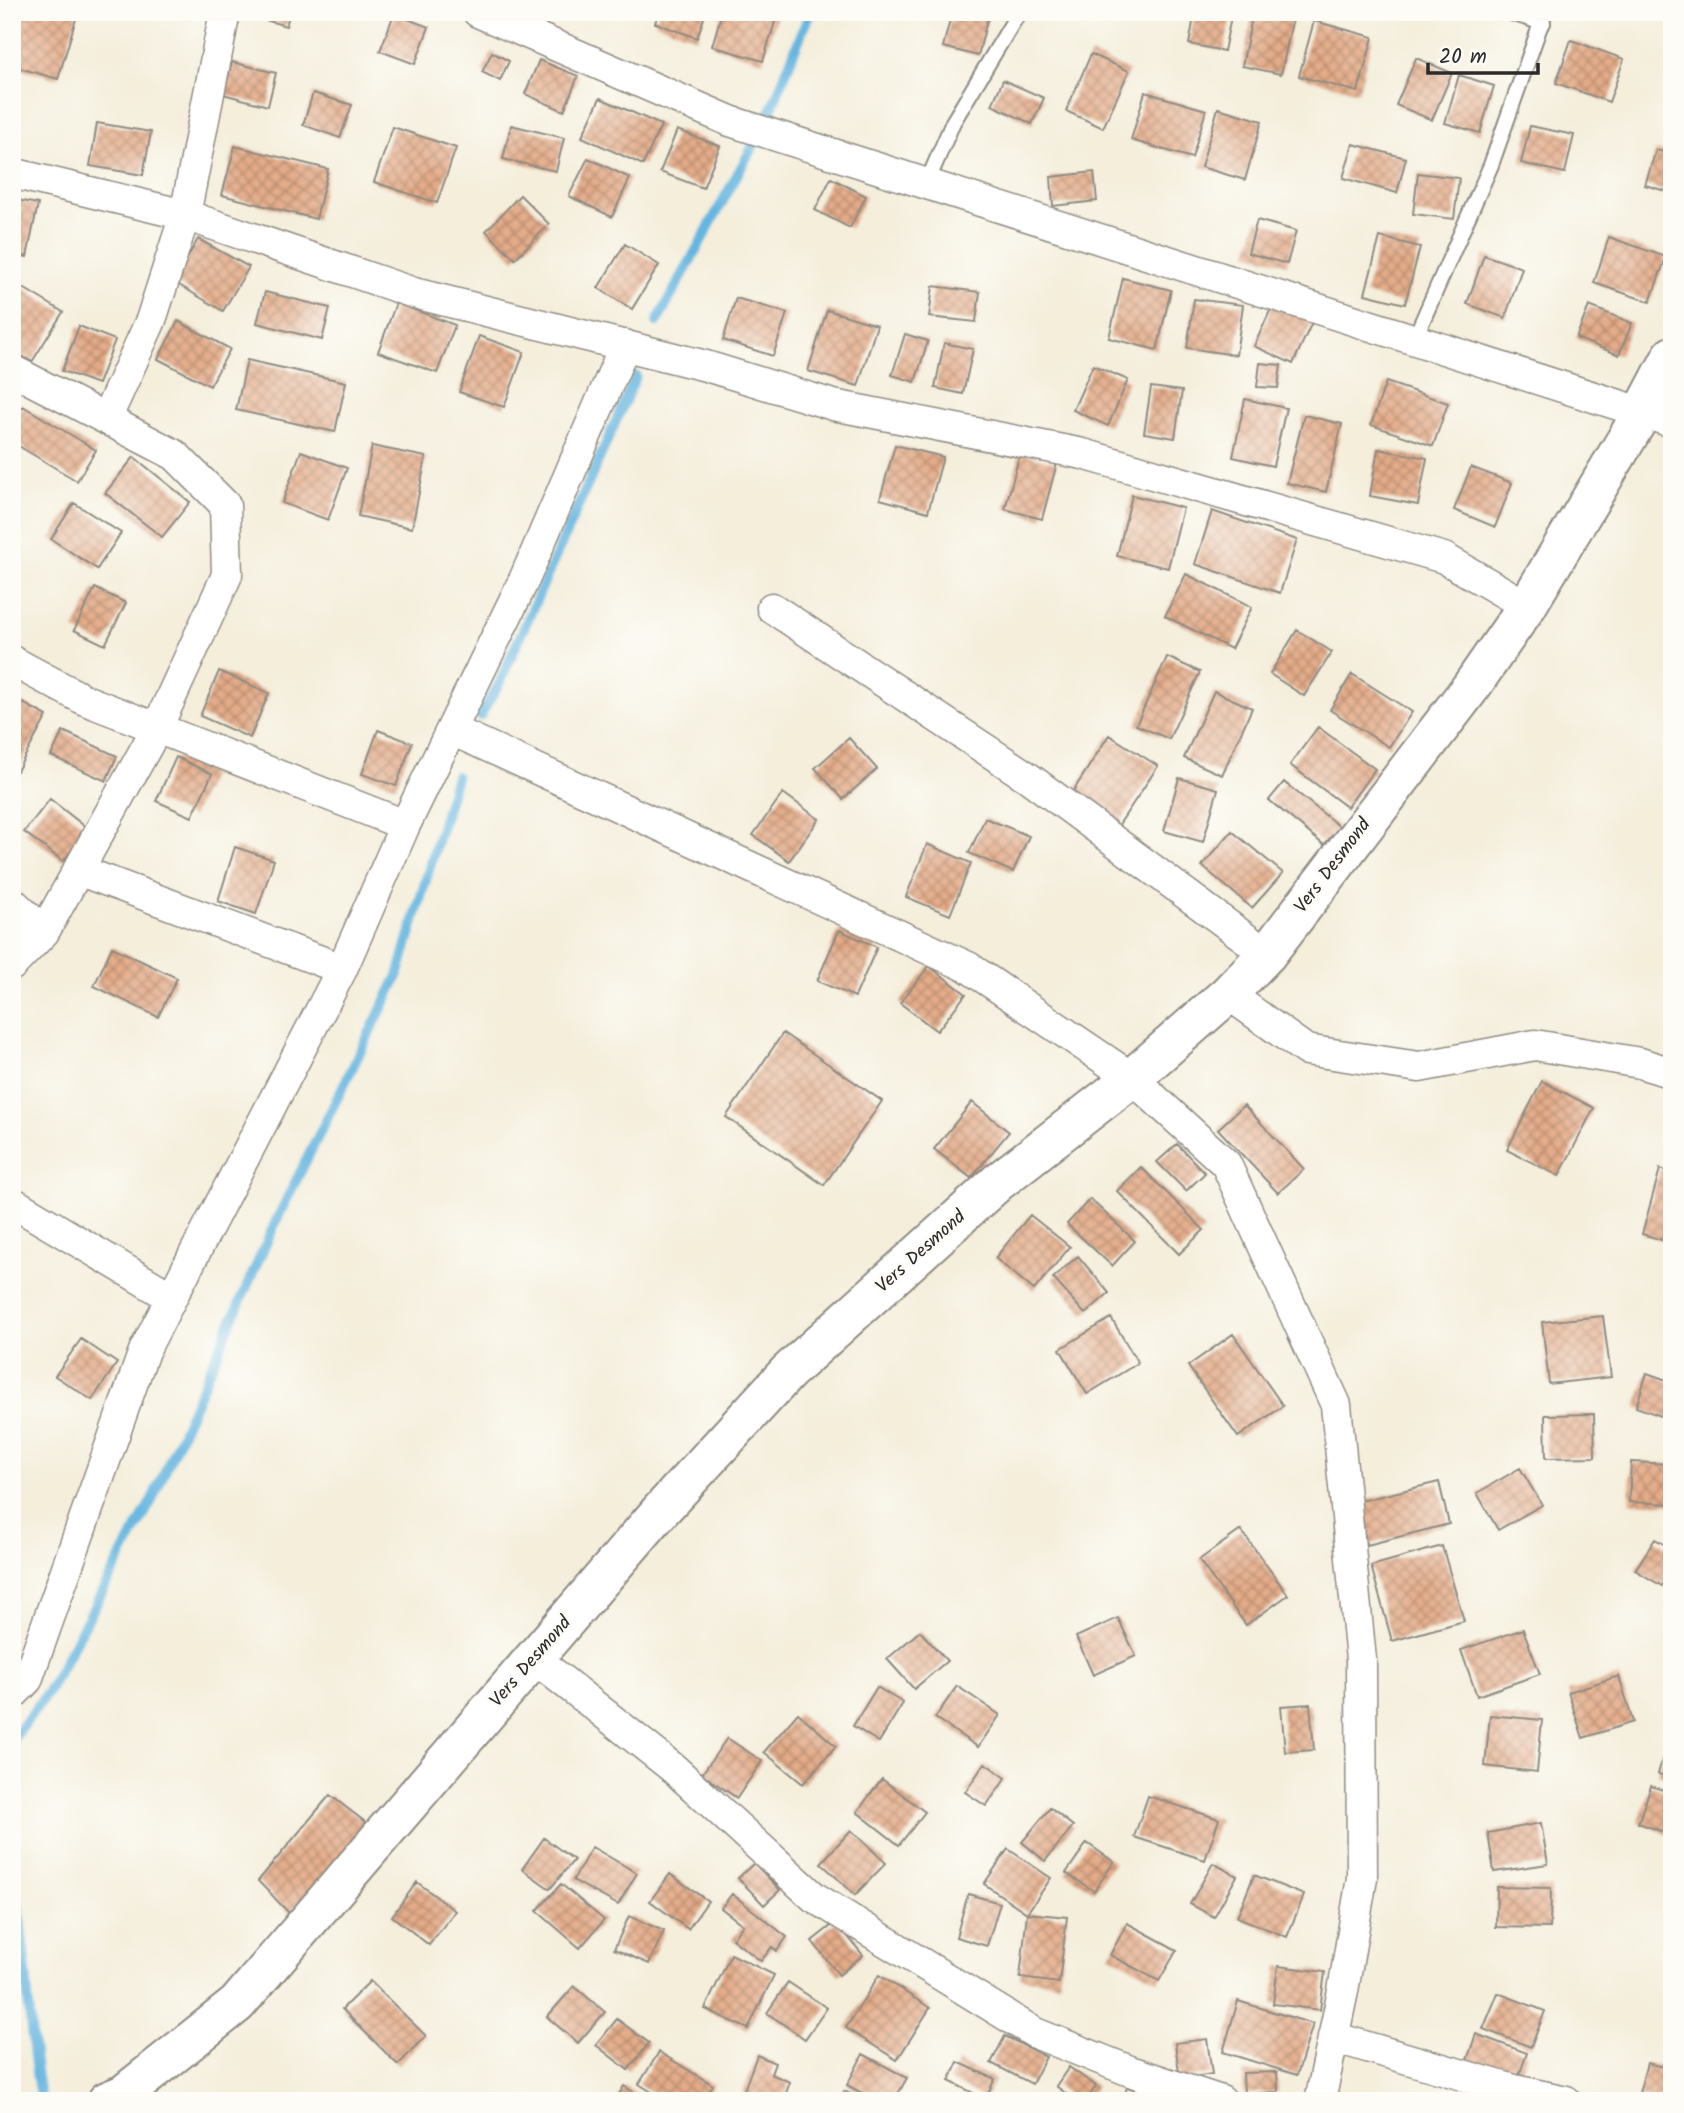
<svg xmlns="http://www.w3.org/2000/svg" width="1684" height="2113" font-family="Kalam,sans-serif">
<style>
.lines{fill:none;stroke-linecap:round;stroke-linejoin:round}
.stream{stroke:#65b5e0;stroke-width:10}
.building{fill:url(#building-cross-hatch)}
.lane-casing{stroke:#908c83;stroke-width:18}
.street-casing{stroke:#908c83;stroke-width:33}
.secondary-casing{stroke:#908c83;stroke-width:42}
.lane{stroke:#fff;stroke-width:14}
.street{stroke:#fff;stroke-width:30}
.secondary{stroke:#fff;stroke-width:38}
.labels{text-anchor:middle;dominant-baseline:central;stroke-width:6;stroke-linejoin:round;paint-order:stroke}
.street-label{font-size:19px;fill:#2b2b2b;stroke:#fdfcf7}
</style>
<defs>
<pattern id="building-cross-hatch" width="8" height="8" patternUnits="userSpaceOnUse" patternTransform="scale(1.75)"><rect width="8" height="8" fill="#e4ac89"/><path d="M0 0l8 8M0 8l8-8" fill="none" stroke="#b98c70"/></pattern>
</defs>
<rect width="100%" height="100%" fill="#fdfcf7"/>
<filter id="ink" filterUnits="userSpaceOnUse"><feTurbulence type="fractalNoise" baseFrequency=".0143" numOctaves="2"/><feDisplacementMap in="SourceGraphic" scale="14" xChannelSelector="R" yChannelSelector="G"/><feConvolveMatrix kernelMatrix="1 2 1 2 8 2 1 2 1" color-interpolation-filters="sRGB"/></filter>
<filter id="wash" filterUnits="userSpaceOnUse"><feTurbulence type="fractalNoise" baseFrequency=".00686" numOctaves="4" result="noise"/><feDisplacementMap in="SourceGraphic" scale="28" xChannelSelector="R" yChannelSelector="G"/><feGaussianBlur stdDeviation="1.57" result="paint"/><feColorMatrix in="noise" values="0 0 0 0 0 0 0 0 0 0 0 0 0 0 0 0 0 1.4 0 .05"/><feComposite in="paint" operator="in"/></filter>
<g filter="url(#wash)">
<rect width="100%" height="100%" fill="#f4eedb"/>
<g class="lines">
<path class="stream" d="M657 322 767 120 810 12
M480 716 498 686 636 376
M12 1740 48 1692 152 1500 276 1221 398 976 456 776
M12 1875C29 1950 26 2026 41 2101"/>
</g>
<g id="blocks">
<path class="building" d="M21 12H78L58 79 12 66V43Z
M239 12H290L286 26Z
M659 12H706L697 38 655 23Z
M722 12H778L763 61 712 46Z
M952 12H989L978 56 943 47Z
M1195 12H1232L1224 51 1189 44Z
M1253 12H1294L1281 74 1242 66Z
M394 14 429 27 415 64 380 51Z
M1314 21 1373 37 1358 92 1299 76Z
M1571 40 1624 59 1609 102 1556 83Z
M492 52 509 61 500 81 482 72Z
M1091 54 1129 71 1103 128 1066 111Z
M1416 58 1452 73 1432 120 1396 105Z
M539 60 578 76 564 111 525 94Z
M232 62 276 73 268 106 223 94Z
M1459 75 1494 86 1480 133 1445 123Z
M1003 80 1044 98 1032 124 992 105Z
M1145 92 1206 110 1192 158 1131 140Z
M313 93 352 105 340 138 303 125Z
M600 98 661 125 643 165 582 137Z
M1218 108 1262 121 1245 180 1201 167Z
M97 123 151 132 143 175 90 166Z
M511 125 564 138 556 171 503 159Z
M1530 126 1574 135 1565 173 1521 163Z
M393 127 456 148 437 203 374 182Z
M677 130 720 146 703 188 660 172Z
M1353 144 1406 158 1397 193 1343 178Z
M235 146 328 169 316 219 222 195Z
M1656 150 1672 154V193L1645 185Z
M588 158 630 178 612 217 569 196Z
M1094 172 1097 201 1053 206 1051 177Z
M1418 173 1459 178 1454 219 1413 214Z
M831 178 866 196 850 228 815 210Z
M520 195 549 224 515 259 486 231Z
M12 199 38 204 27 257 12 253Z
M1257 220 1296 231 1287 264 1248 253Z
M1380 237 1420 247 1405 304 1365 294Z
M1609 237 1666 257 1650 302 1594 283Z
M198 239 249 267 223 311 174 282Z
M625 244 659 265 632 309 598 288Z
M1484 255 1522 268 1505 318 1467 304Z
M1123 278 1171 290 1157 350 1109 338Z
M20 286 63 312 32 362 12 350V300Z
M933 286 980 292 976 322 929 317Z
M265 292 330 308 322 340 257 323Z
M736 298 787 313 773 356 723 340Z
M1194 299 1243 305 1236 355 1187 348Z
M1274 302 1313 320 1293 364 1254 346Z
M396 303 455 325 437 373 378 352Z
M1589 306 1632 323 1619 355 1576 338Z
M827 310 877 325 858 386 808 371Z
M178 321 230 349 210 386 158 359Z
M79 326 115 340 98 384 62 371Z
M905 334 928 341 915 382 892 375Z
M479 336 524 352 504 407 459 392Z
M944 343 973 349 963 394 935 388Z
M247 360 346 382 335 432 236 410Z
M1260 363 1281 365 1278 388 1257 387Z
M1093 365 1128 380 1108 426 1073 410Z
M1386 382 1448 403 1433 446 1371 425Z
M1151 387 1182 391 1175 438 1144 433Z
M1245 399 1286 408 1273 466 1233 457Z
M23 406 96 450 77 481 12 442V425Z
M1304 415 1342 424 1326 492 1287 483Z
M895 445 943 457 928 512 880 499Z
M372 446 426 457 412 528 358 516Z
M1378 449 1427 458 1418 505 1370 496Z
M301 451 347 468 328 520 282 503Z
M1020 453 1057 463 1042 519 1005 509Z
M134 457 190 502 162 537 105 493Z
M1471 467 1512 483 1495 527 1454 510Z
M1132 495 1183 508 1168 568 1117 556Z
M74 503 121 533 97 569 51 539Z
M1212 511 1297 540 1280 593 1195 564Z
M1186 574 1252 607 1231 649 1165 616Z
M95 588 126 603 105 645 74 630Z
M1297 630 1332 652 1304 696 1270 674Z
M1167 657 1200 672 1169 739 1136 725Z
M219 671 269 693 250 738 200 716Z
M1352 674 1412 712 1389 747 1330 710Z
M1214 691 1252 708 1222 775 1184 758Z
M12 697 47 716 17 771 12 769Z
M1318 727 1375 769 1347 807 1290 765Z
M378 730 412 743 396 786 362 774Z
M63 731 117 756 106 781 51 756Z
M1109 735 1158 766 1118 826 1070 796Z
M849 738 877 769 843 799 815 768Z
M176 757 212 774 192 817 156 801Z
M1179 778 1218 789 1203 842 1164 831Z
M1284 782 1340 827 1324 845 1269 800Z
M783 793 819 819 789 861 753 835Z
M50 799 88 829 63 861 24 832Z
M985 818 1029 836 1013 872 969 853Z
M1232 831 1283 873 1252 908 1202 866Z
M927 844 971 863 950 915 906 897Z
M235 847 274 860 256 914 218 901Z
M839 930 877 947 855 997 817 981Z
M112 947 177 978 158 1017 94 986Z
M929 966 966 994 937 1031 900 1003Z
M783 1033 882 1101 824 1185 726 1117Z
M1542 1081 1594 1108 1559 1176 1507 1150Z
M972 1102 1009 1132 971 1178 934 1149Z
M1244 1105 1304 1169 1278 1193 1218 1129Z
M1177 1144 1205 1173 1186 1191 1157 1162Z
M1141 1167 1204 1230 1179 1254 1117 1191Z
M1660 1169 1672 1173V1243L1642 1234Z
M1090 1199 1135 1241 1112 1266 1067 1224Z
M1030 1215 1070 1247 1034 1290 995 1258Z
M1078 1256 1109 1293 1085 1314 1053 1278Z
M1603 1316 1611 1377 1549 1384 1542 1322Z
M1111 1318 1138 1363 1087 1394 1060 1349Z
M1233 1334 1283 1406 1238 1437 1188 1366Z
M81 1339 117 1363 92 1400 55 1376Z
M1647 1373 1672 1382V1420L1636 1407Z
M1594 1414 1595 1457 1546 1458 1545 1415Z
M1631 1462 1672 1464V1504L1629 1502Z
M1520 1468 1542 1505 1498 1530 1477 1493Z
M1439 1482 1449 1524 1367 1545 1356 1502Z
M1241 1530 1288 1595 1246 1625 1199 1560Z
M1655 1539 1672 1549V1571L1662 1586 1635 1570Z
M1442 1546 1464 1621 1392 1641 1371 1566Z
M1118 1618 1136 1656 1093 1675 1076 1637Z
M1523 1629 1540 1674 1477 1696 1461 1650Z
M920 1631 947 1661 914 1689 887 1659Z
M1619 1676 1633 1722 1583 1738 1568 1692Z
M957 1686 1000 1715 978 1747 935 1718Z
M877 1687 903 1703 879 1742 853 1726Z
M1310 1704 1314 1750 1285 1752 1281 1706Z
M798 1713 836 1746 803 1784 764 1752Z
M1490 1715 1542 1720 1537 1772 1485 1766Z
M1671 1729H1672V1778L1658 1774Z
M727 1738 762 1761 737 1798 702 1774Z
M985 1763 1006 1778 986 1806 965 1792Z
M882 1779 925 1812 899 1845 857 1812Z
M1651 1786 1672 1793V1835L1638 1823Z
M330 1795 369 1825 290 1914 258 1881Z
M1148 1796 1219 1819 1205 1860 1134 1837Z
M1050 1808 1073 1826 1045 1861 1022 1842Z
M1541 1823 1548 1864 1494 1872 1488 1833Z
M851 1830 886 1863 855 1895 821 1863Z
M544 1838 574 1860 550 1889 522 1869Z
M1087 1843 1114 1862 1094 1891 1066 1873Z
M592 1847 637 1873 618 1905 573 1880Z
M1008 1849 1051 1878 1027 1913 984 1884Z
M754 1863 780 1890 764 1905 738 1878Z
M1213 1863 1237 1876 1214 1917 1190 1904Z
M670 1874 708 1901 688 1929 650 1901Z
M1254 1875 1304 1895 1287 1937 1237 1917Z
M417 1882 455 1911 429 1945 392 1916Z
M561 1884 604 1920 580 1948 537 1911Z
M1497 1887 1551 1888 1550 1928 1496 1927Z
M732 1894 787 1937 777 1951 772 1947 761 1961 732 1939 743 1925 721 1908Z
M968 1894 1000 1903 987 1946 956 1937Z
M1027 1913 1067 1917 1059 1983 1020 1978Z
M629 1916 664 1931 649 1964 614 1949Z
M836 1922 863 1955 839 1975 812 1941Z
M1127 1923 1177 1950 1159 1981 1110 1955Z
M731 1954 774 1975 748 2029 705 2009Z
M1278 1966 1325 1972 1320 2010 1273 2004Z
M879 1975 930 2008 897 2060 846 2028Z
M370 1981 426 2036 398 2065 342 2009Z
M788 1982 827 2008 805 2039 767 2013Z
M574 1986 605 2012 578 2043 547 2017Z
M1498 1993 1545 2011 1531 2047 1483 2029Z
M1238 2001 1313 2024 1297 2075 1223 2052Z
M617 2019 649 2043 628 2070 596 2045Z
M1476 2034 1527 2053 1516 2084 1465 2066Z
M1005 2036 1046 2057 1032 2084 991 2063Z
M1207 2039 1212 2074 1180 2079 1175 2043Z
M659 2052 713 2085 703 2101H666L639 2084Z
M863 2054 907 2078 894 2101H876L847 2085Z
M757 2055 775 2063 771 2074 790 2082 783 2101H740Z
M958 2062 995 2079 985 2099 949 2081Z
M1647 2063 1672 2069V2101L1638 2097Z
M1069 2067 1096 2086 1086 2101H1076L1056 2086Z
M1277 2072 1278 2092 1244 2094 1243 2073Z
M624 2086 647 2101H615Z
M1127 2087 1172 2100V2101H1123Z
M844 2091 864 2101H839Z"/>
</g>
</g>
<g filter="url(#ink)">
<use href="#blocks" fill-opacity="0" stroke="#908c83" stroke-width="2"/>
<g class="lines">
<defs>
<path id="lane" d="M1508 12 1543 23
M926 185 953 122 1019 12
M1414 340 1491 165 1545 12"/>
<path id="street" d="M478 12 730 121 1672 422
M12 173 185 215 414 293 706 366 833 405 1083 454 1444 558 1527 606
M12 370 175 455 225 505 227 575 157 728 44 932 12 965
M107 417 151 320 185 215 225 12
M772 608 1029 778 1267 954
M12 661 85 700 405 825
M452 730 968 967 1132 1078 1226 1164 1336 1405 1361 1660 1362 1878 1343 1991 1320 2101
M78 870 342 969
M12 902 44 932
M1228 994 1306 1050 1419 1067 1535 1045 1640 1063 1672 1073
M12 1202 171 1297
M534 1658 673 1768 814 1897 1035 2033 1130 2071 1221 2101
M12 1695 27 1680 144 1351 342 969 405 825 524 580 625 345
M1333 2037 1514 2090 1566 2101"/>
<path id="secondary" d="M107 2101 124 2094 237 2004 661 1510 788 1372 998 1182 1132 1078 1228 994 1267 954 1471 687 1527 606 1642 413 1672 356"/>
</defs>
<use href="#lane" class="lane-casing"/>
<use href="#street" class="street-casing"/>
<use href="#secondary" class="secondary-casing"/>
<use href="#lane" class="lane"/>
<use href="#street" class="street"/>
<use href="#secondary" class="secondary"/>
</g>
</g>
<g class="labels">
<g class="street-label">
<text transform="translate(1333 866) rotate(-53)">Vers Desmond</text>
<text transform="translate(921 1252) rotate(-42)">Vers Desmond</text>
<text transform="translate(531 1662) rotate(-49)">Vers Desmond</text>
</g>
</g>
<rect width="1684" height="2113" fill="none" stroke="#fdfcf7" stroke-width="42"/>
<path d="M1428 63v10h110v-10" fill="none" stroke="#2b2b2b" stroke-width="3.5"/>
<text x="1439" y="63" font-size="21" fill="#2b2b2b" stroke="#fdfcf7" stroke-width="5" paint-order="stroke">20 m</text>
</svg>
